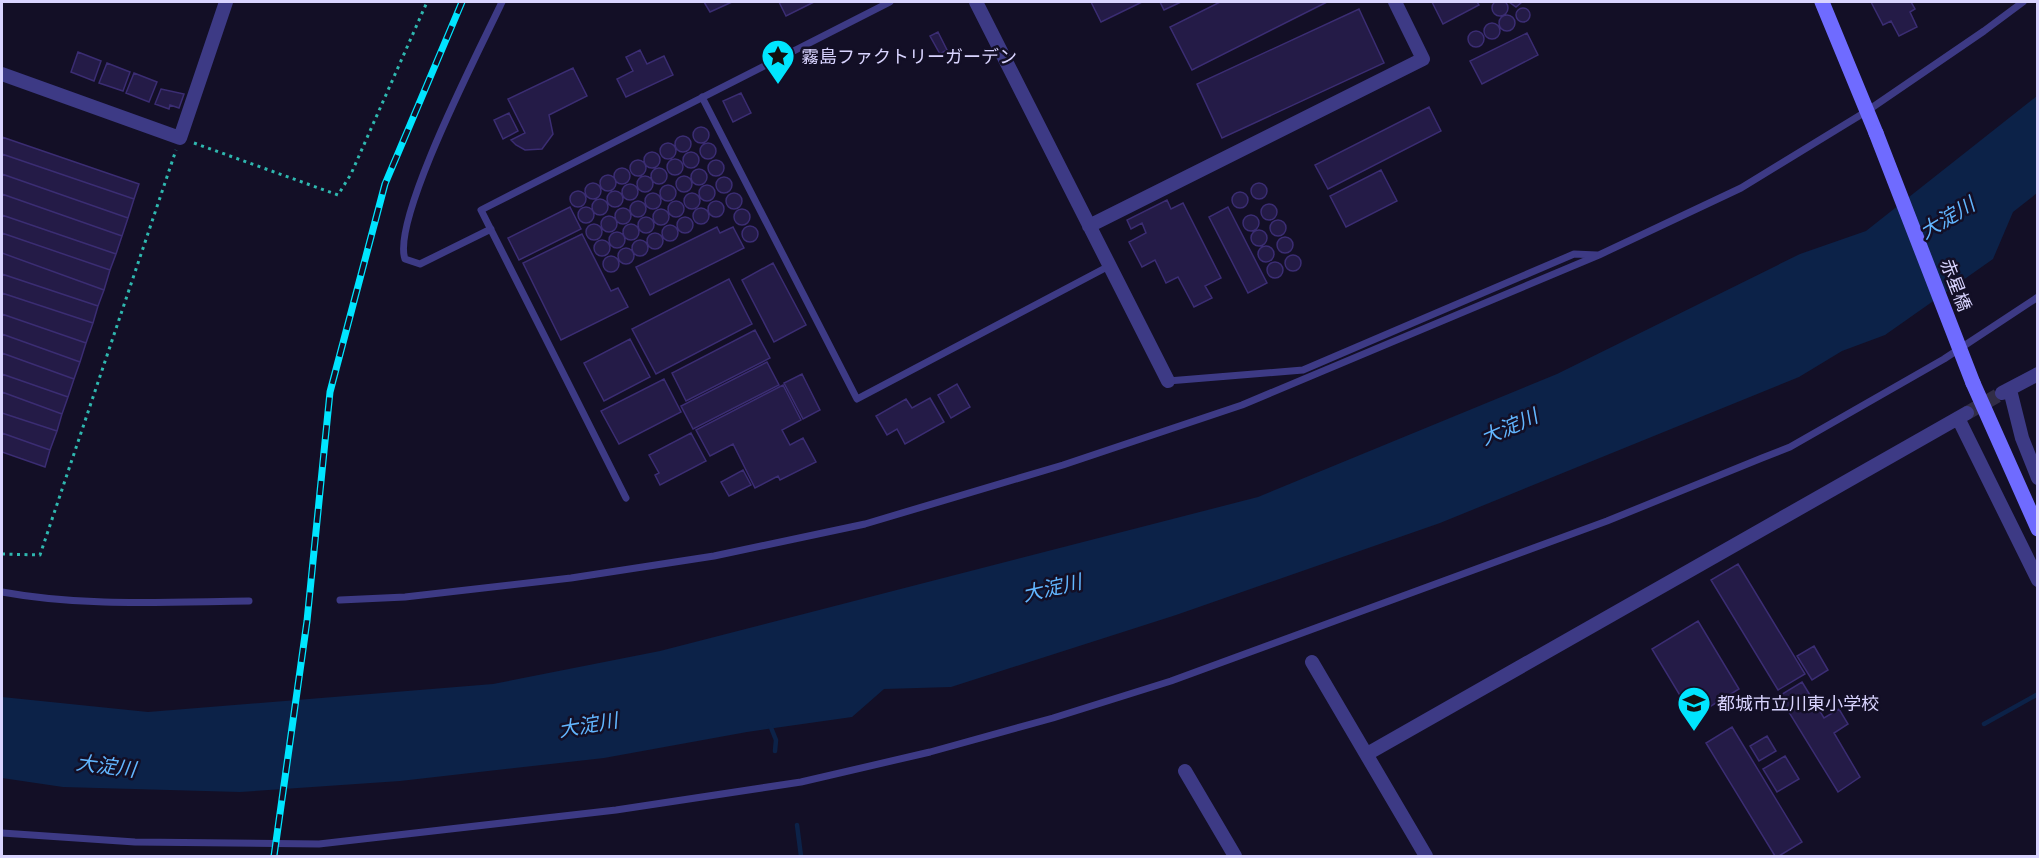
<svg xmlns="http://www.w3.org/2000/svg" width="2039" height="858" font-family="'PT Sans Narrow','Noto Sans JP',sans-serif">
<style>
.water{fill:#0c2248}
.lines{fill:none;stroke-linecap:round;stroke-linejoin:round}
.stream{stroke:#0c2248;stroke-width:4.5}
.building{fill:#241b47;stroke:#3b2d73;stroke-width:1.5}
.street-tunnel{stroke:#312d47;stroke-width:14;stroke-dasharray:14 7;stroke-linecap:butt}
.path{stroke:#2fb8b0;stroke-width:3;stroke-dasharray:3 4.5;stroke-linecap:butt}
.lane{stroke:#3d3a85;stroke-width:7}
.street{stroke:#3d3a85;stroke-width:14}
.secondary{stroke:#6f6bff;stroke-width:15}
.rail-casing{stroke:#00e5ff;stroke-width:7}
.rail{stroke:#130f26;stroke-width:4.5;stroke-dasharray:14;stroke-linecap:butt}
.secondary-bridge{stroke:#6f6bff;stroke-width:15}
.labels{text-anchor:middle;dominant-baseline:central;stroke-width:5;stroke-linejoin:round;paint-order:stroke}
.poi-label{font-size:18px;fill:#d9d4ff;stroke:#130f26;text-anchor:start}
.street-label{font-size:18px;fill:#d9d4ff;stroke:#130f26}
.water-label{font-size:20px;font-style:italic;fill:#62b6ff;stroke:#130f26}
</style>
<rect width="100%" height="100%" fill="#130f26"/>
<path class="water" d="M2037 96V193L2013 212 1993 259 1885 335 1842 351 1799 377 1440 523 1176 615 951 687 884 689 852 717 747 732 604 758 400 781 240 792 63 787 2 778V697L148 712 493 684 660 651 1258 497 1557 374 1800 254 1866 231Z"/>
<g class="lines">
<path class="stream" d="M1984 724 2038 694
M770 725 776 740 775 751
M797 825 801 856"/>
</g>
<path class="building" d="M1492 8a8 8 0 1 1 16 0a8 8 0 1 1-16 0Z
M704 2H732L710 12Z
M779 2H814L786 16Z
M1091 2H1142L1101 22Z
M1160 2H1181L1164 10Z
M1220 2H1327L1192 70 1170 27Z
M1432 2H1477L1479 5 1443 24Z
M1509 2H1522L1516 7Z
M1871 2H1911L1915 9 1910 12 1917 27 1899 36 1891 21 1883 25Z
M1516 15a7 7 0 1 1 14 0a7 7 0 1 1-14 0Z
M1359 9 1384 63 1222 138 1197 84Z
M1499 23a8 8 0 1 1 16 0a8 8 0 1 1-16 0Z
M1484 31a8 8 0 1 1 16 0a8 8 0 1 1-16 0Z
M1468 39a8 8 0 1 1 16 0a8 8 0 1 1-16 0Z
M938 32 947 50 940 54 930 36Z
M1527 33 1538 55 1482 84 1470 61Z
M640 50 647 64 664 56 673 75 626 97 617 79 633 71 626 57Z
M78 52 101 61 94 81 71 72Z
M107 63 130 72 123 91 99 83Z
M573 68 587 96 549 115 553 134 542 149 525 150 516 145 511 140 525 133 508 99Z
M134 73 157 82 149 102 126 93Z
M161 89 184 94 179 108 170 105 169 109 155 104Z
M741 93 751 113 733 122 723 101Z
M1429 107 1441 131 1328 189 1315 165Z
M509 113 518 131 503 139 494 120Z
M693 135a8 8 0 1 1 16 0a8 8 0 1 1-16 0Z
M675 144a8 8 0 1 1 16 0a8 8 0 1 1-16 0Z
M2 137 139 184 134 199 2 154Z
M700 151a8 8 0 1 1 16 0a8 8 0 1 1-16 0Z
M660 151a8 8 0 1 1 16 0a8 8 0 1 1-16 0Z
M683 160a8 8 0 1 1 16 0a8 8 0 1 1-16 0Z
M644 160a8 8 0 1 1 16 0a8 8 0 1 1-16 0Z
M2 154 134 199 128 218 2 174Z
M667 167a8 8 0 1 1 16 0a8 8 0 1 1-16 0Z
M708 168a8 8 0 1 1 16 0a8 8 0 1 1-16 0Z
M630 168a8 8 0 1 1 16 0a8 8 0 1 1-16 0Z
M614 176a8 8 0 1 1 16 0a8 8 0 1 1-16 0Z
M651 176a8 8 0 1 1 16 0a8 8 0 1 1-16 0Z
M691 177a8 8 0 1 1 16 0a8 8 0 1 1-16 0Z
M1381 170 1397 201 1346 227 1330 196Z
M2 174 128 218 122 236 2 194Z
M600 183a8 8 0 1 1 16 0a8 8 0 1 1-16 0Z
M676 184a8 8 0 1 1 16 0a8 8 0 1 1-16 0Z
M637 184a8 8 0 1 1 16 0a8 8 0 1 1-16 0Z
M716 185a8 8 0 1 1 16 0a8 8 0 1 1-16 0Z
M585 191a8 8 0 1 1 16 0a8 8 0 1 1-16 0Z
M1251 191a8 8 0 1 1 16 0a8 8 0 1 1-16 0Z
M622 192a8 8 0 1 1 16 0a8 8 0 1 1-16 0Z
M660 193a8 8 0 1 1 16 0a8 8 0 1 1-16 0Z
M699 193a8 8 0 1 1 16 0a8 8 0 1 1-16 0Z
M570 199a8 8 0 1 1 16 0a8 8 0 1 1-16 0Z
M607 199a8 8 0 1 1 16 0a8 8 0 1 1-16 0Z
M1232 200a8 8 0 1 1 16 0a8 8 0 1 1-16 0Z
M684 201a8 8 0 1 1 16 0a8 8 0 1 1-16 0Z
M726 201a8 8 0 1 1 16 0a8 8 0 1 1-16 0Z
M645 201a8 8 0 1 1 16 0a8 8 0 1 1-16 0Z
M2 194 122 236 116 254 2 215Z
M592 207a8 8 0 1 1 16 0a8 8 0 1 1-16 0Z
M1167 200 1171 209 1183 203 1221 278 1205 286 1212 298 1194 307 1178 277 1166 283 1155 260 1142 267 1129 242 1146 233 1142 223 1131 229 1127 220Z
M668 209a8 8 0 1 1 16 0a8 8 0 1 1-16 0Z
M708 209a8 8 0 1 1 16 0a8 8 0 1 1-16 0Z
M630 209a8 8 0 1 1 16 0a8 8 0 1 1-16 0Z
M1261 212a8 8 0 1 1 16 0a8 8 0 1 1-16 0Z
M570 207 581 229 519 260 508 238Z
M1228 207 1267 283 1248 293 1209 217Z
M578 215a8 8 0 1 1 16 0a8 8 0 1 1-16 0Z
M693 216a8 8 0 1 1 16 0a8 8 0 1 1-16 0Z
M615 216a8 8 0 1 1 16 0a8 8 0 1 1-16 0Z
M653 217a8 8 0 1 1 16 0a8 8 0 1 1-16 0Z
M734 217a8 8 0 1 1 16 0a8 8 0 1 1-16 0Z
M2 215 116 254 110 270 2 233Z
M1243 223a8 8 0 1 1 16 0a8 8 0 1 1-16 0Z
M601 224a8 8 0 1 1 16 0a8 8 0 1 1-16 0Z
M638 225a8 8 0 1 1 16 0a8 8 0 1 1-16 0Z
M677 225a8 8 0 1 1 16 0a8 8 0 1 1-16 0Z
M1270 228a8 8 0 1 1 16 0a8 8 0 1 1-16 0Z
M623 232a8 8 0 1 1 16 0a8 8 0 1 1-16 0Z
M586 232a8 8 0 1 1 16 0a8 8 0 1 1-16 0Z
M662 233a8 8 0 1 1 16 0a8 8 0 1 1-16 0Z
M742 234a8 8 0 1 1 16 0a8 8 0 1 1-16 0Z
M717 227 720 233 733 227 744 248 650 295 636 267Z
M1251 238a8 8 0 1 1 16 0a8 8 0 1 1-16 0Z
M609 240a8 8 0 1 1 16 0a8 8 0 1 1-16 0Z
M2 233 110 270 104 290 2 253Z
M647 241a8 8 0 1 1 16 0a8 8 0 1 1-16 0Z
M582 234 611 291 618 288 628 307 561 340 523 263Z
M1277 245a8 8 0 1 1 16 0a8 8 0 1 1-16 0Z
M632 248a8 8 0 1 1 16 0a8 8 0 1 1-16 0Z
M594 248a8 8 0 1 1 16 0a8 8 0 1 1-16 0Z
M1258 254a8 8 0 1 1 16 0a8 8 0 1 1-16 0Z
M618 256a8 8 0 1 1 16 0a8 8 0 1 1-16 0Z
M2 253 104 290 98 306 2 274Z
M1285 263a8 8 0 1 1 16 0a8 8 0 1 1-16 0Z
M603 264a8 8 0 1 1 16 0a8 8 0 1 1-16 0Z
M1267 270a8 8 0 1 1 16 0a8 8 0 1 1-16 0Z
M773 263 806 325 774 342 742 280Z
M2 274 98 306 93 323 2 293Z
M729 279 752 324 656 374 632 329Z
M2 293 93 323 86 343 2 314Z
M2 314 86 343 80 362 2 334Z
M755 330 770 358 686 401 672 373Z
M2 334 80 362 74 379 2 353Z
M630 339 650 377 604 401 584 363Z
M2 353 74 379 68 397 2 374Z
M767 362 779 385 693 429 681 406Z
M2 374 68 397 62 414 2 392Z
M802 374 820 410 803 419 784 383Z
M664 379 681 412 619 444 601 411Z
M957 384 970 407 951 418 938 395Z
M783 385 801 420 782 430 790 445 803 438 816 462 780 480 778 476 755 488 733 444 710 456 696 430Z
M2 392 62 414 57 431 2 413Z
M930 398 944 422 905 444 897 429 887 435 876 416 906 399 912 408Z
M2 413 57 431 50 450 2 433Z
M2 433 50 450 45 467 2 452Z
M691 433 706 461 660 485 655 475 659 473 649 455Z
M743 470 751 485 729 496 721 482Z
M1738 564 1805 674 1778 690 1711 580Z
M1698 621 1739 689 1693 717 1652 649Z
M1814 646 1828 670 1812 680 1797 656Z
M1802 682 1824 718 1839 709 1848 724 1834 733 1860 777 1838 792 1779 696Z
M1732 727 1802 842 1779 856H1775L1706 743Z
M1767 736 1776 751 1759 761 1750 746Z
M1785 756 1799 779 1777 792 1763 769Z"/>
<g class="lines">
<path class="street-tunnel" d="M1967 413 2002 393"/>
<path class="path" d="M194 143 338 195 351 174 427 2
M2 554 40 555 176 150"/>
<path class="lane" d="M702 97 857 399 1109 266
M491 229 420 264 405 259C391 220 481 47 502 2
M1168 381 1303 370 1574 254 1597 255
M626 498 481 210 890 2
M2 592C83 607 166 602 249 601
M340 600 405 597 571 578 714 556 865 524 1063 465 1242 405 1599 255 1741 188 1867 111 1984 31 2023 2
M2 833 135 842 319 844 616 810 801 782 930 752 1053 718 1171 681 1607 521 1762 458 1790 447 1944 359 2038 297"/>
<path class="street" d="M976 2 1168 381
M2 74 180 138 226 2
M1089 226 1423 59 1395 2
M2010 390 2022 438 2038 478
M2002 393 2038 374
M1958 418 2038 580
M1312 662 1426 856
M1367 754 1967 413
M1185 771 1235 856"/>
<path class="secondary" d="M1822 2 1876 133
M1973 383 2038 529"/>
<defs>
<path id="rail" d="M274 856 307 621 330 392 385 184 462 2"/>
</defs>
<use href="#rail" class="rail-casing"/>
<use href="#rail" class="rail"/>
<path class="secondary-bridge" d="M1876 133 1973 383"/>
</g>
<defs>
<symbol id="sight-pin" viewBox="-11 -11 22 30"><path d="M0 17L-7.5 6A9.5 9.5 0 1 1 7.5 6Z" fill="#00e5ff" stroke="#130f26"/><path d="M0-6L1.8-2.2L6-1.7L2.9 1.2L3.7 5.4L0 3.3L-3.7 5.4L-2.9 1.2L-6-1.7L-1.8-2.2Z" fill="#111"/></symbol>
<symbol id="school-pin" viewBox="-11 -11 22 30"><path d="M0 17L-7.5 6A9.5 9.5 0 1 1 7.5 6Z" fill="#00e5ff" stroke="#130f26"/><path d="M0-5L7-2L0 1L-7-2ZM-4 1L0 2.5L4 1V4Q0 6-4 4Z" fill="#111"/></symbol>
</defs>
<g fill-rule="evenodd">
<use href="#sight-pin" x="759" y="37" width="38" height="52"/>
<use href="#school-pin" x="1675" y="684" width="38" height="52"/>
</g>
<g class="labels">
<g class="poi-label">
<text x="801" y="56">霧島ファクトリーガーデン</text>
<text x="1717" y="703">都城市立川東小学校</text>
</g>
<g class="street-label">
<text transform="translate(1956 285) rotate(69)">赤星橋</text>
</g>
<g class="water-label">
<text transform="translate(1947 218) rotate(-31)">大淀川</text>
<text transform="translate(1509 427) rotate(-24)">大淀川</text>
<text transform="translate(1052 588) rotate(-13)">大淀川</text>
<text transform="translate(588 725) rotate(-10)">大淀川</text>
<text transform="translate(106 766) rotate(7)">大淀川</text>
</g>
</g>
<rect width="2039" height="858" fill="none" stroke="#d9d4ff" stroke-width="6"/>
</svg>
